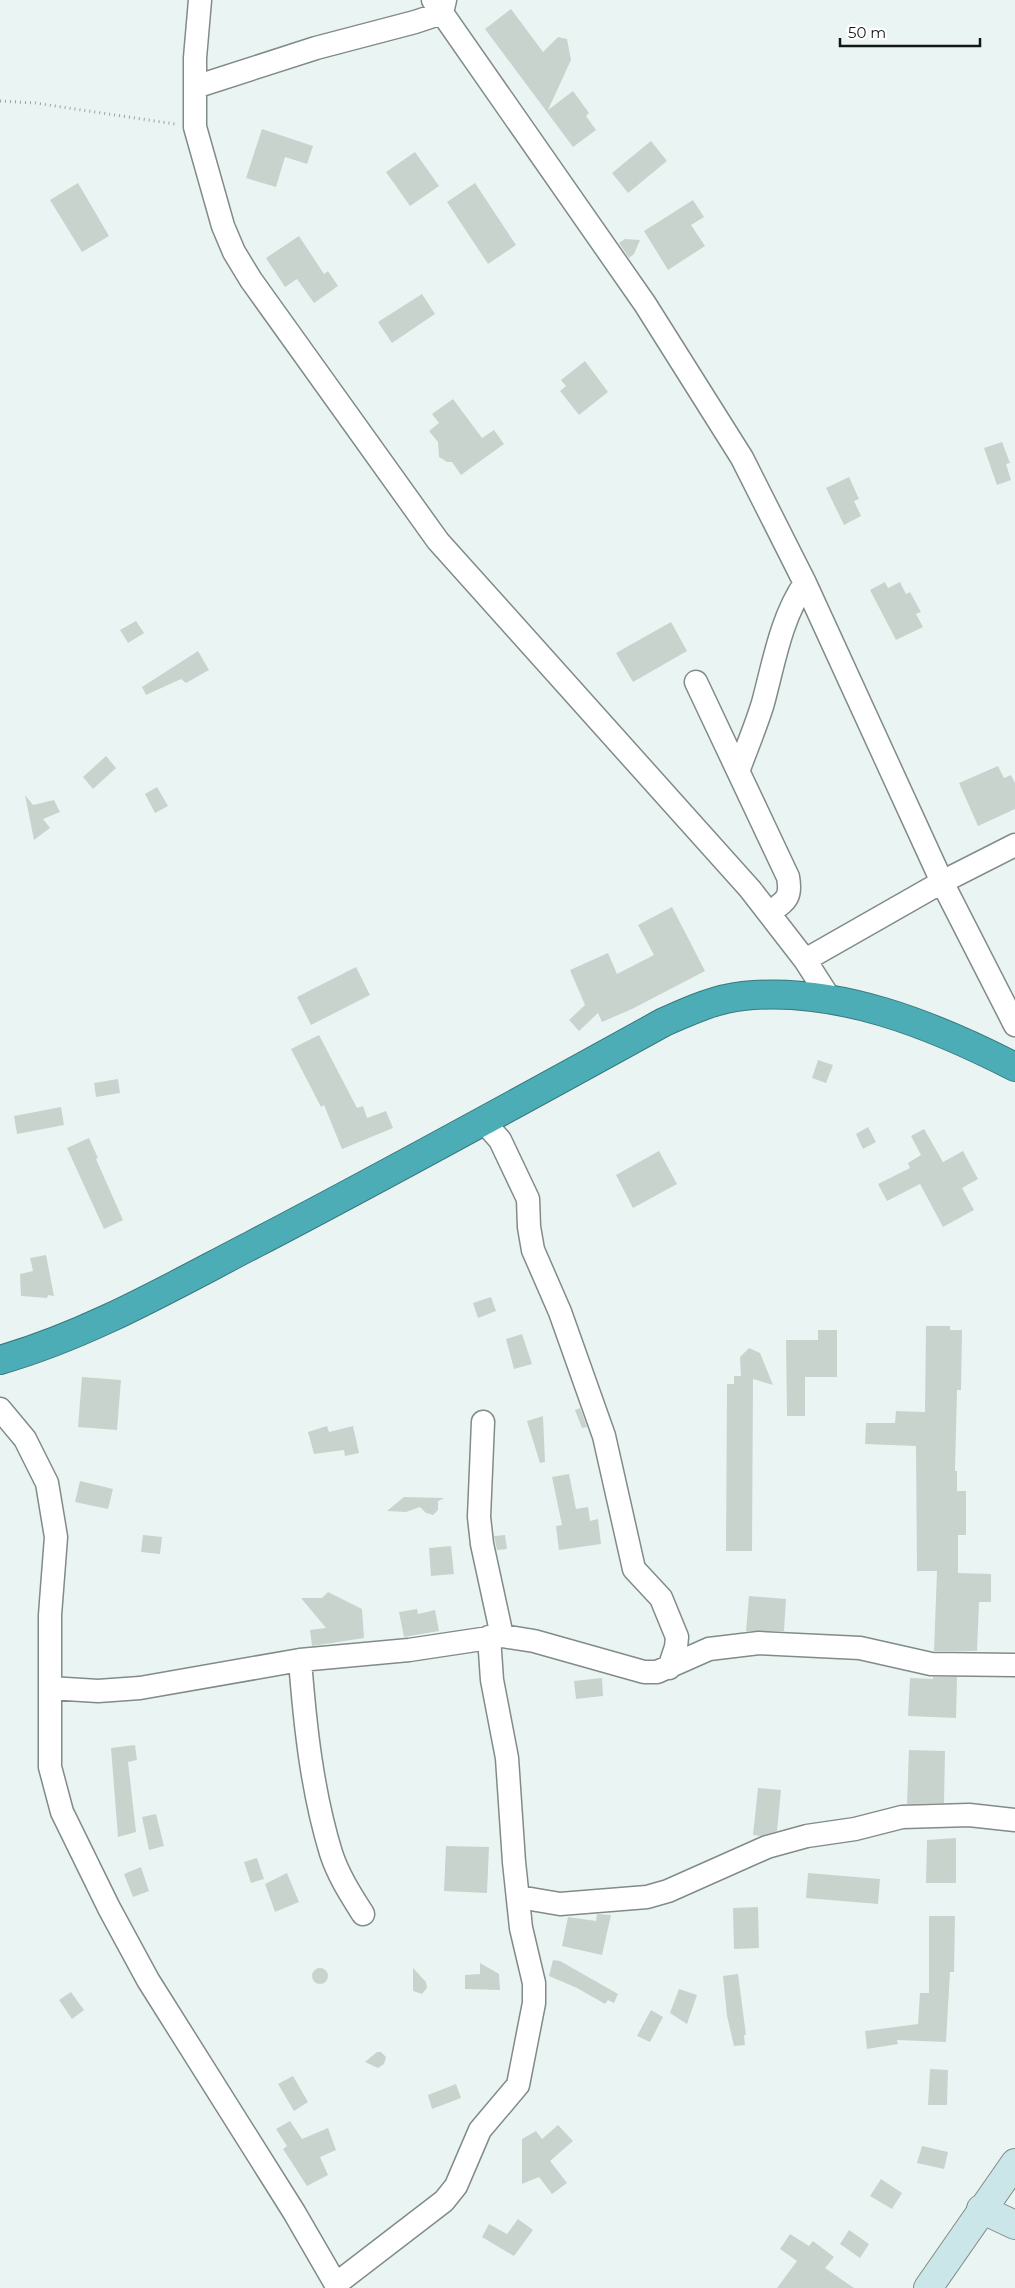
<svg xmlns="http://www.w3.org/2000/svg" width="1015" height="2288" font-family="Montserrat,sans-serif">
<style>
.building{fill:#c9d3cd}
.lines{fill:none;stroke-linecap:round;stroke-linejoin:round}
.street-casing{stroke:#818b89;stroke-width:25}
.secondary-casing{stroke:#818b89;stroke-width:30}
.highway-casing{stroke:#38787e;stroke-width:30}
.path{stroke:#9aa3a1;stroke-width:3;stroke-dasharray:1 4;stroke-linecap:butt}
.street{stroke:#fff;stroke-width:22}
.secondary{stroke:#cae6e9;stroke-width:28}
.highway{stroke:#4dadb6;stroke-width:28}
</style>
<rect width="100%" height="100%" fill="#eaf5f3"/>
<path class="building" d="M511 9 543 52 558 37 567 39 571 60 548 110 573 91 589 113 586 116 596 130 573 147 485 29Z
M262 129 313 146 307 164 285 157 276 187 246 178Z
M651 141 667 161 628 193 612 173Z
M415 152 439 186 410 206 386 172Z
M78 183 109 236 82 252 50 200Z
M475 183 516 245 488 264 447 202Z
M693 200 704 217 691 225 705 246 668 270 644 231Z
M299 236 324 274 328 271 338 286 314 303 297 279 285 287 266 258Z
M625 239 640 240 634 254 629 258 619 243Z
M422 294 435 314 392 343 378 322Z
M585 361 608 392 579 415 560 391 566 386 561 380Z
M453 399 482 438 494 430 504 444 461 475 452 462H447L439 457 438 442 429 431 439 423 432 414Z
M1002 442 1010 463 1006 464 1011 480 997 485 984 448Z
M849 477 859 499 854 501 861 516 844 525 826 488Z
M885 582 888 588 900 582 906 594 910 592 921 612 916 614 923 627 896 640 870 590Z
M136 621 144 633 128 643 120 630Z
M671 622 687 651 633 682 616 653Z
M198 651 209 670 186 683 181 679 146 695 142 687Z
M106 756 116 768 93 789 83 777Z
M998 766 1004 778 1011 775 1015 783V809L978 826 959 783Z
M157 787 168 806 155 813 145 794Z
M25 795 33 805 54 800 60 812 43 819 50 828 34 840Z
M672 907 705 971 632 1009 602 1022 598 1013 579 1031 569 1020 585 1005 570 970 608 953 617 974 654 955 638 925Z
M356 967 370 995 311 1025 297 997Z
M319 1035 357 1108 363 1106 367 1118 386 1111 393 1128 342 1149 324 1105 321 1107 291 1049Z
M818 1060 833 1065 826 1083 812 1078Z
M118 1079 120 1093 96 1097 94 1083Z
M61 1107 64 1125 17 1134 14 1116Z
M868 1127 876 1142 863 1149 856 1134Z
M924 1129 943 1162 963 1151 978 1179 962 1188 974 1210 943 1227 920 1184 887 1201 878 1184 910 1168 908 1163 921 1155 911 1136Z
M89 1138 98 1158 96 1159 123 1220 104 1229 67 1148Z
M659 1151 677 1184 633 1208 616 1175Z
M46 1255 54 1296 48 1295 47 1298 21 1296 20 1274 33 1271 30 1258Z
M491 1297 496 1311 478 1318 473 1303Z
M926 1326H950V1330H962L961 1390H957L955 1471H957V1491H966V1535H958V1573L991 1574V1602H979L977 1651H934L937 1571H917L916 1446 865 1444 866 1423H895L896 1411 925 1412Z
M818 1330H837V1377H805V1416H787L786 1340H818Z
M522 1334 532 1364 514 1369 506 1339Z
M749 1348 760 1353 773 1385 753 1379 752 1551H726L727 1384H734V1376H741L740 1357Z
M82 1377 121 1380 117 1430 78 1427Z
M580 1408 587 1427 582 1428 575 1410Z
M543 1416 545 1462 540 1463 527 1421Z
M327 1426 329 1432 353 1426 359 1453 345 1456 344 1450 314 1454 308 1432Z
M569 1474 576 1509 588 1507 590 1521 598 1519 601 1544 559 1550 556 1526 562 1525 552 1477Z
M80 1481 113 1489 108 1509 75 1502Z
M404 1497 443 1498V1499L438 1501V1510L433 1515 426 1513 420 1507 406 1512 387 1511Z
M143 1535 162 1537 160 1554 141 1552Z
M505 1535 507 1549 497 1550 494 1536Z
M451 1546 454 1574 431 1576 429 1548Z
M328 1592 362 1609 364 1638 312 1646 310 1630 326 1628 301 1598H322Z
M749 1596 786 1599 784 1631H746Z
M417 1609 418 1614 435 1610 439 1631 404 1637 399 1612Z
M933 1677H957L956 1718 908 1716 910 1678 933 1679Z
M602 1678 603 1696 576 1699 574 1681Z
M135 1745 137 1760 128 1762 136 1832 118 1837 111 1748Z
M909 1750 945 1751 944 1803 907 1804Z
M758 1788 781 1790 777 1831 760 1836 753 1835Z
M156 1814 164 1846 149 1850 142 1817Z
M956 1838V1883H926L927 1840Z
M446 1846 489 1847 487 1893 444 1891Z
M257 1858 264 1879 251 1883 244 1862Z
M141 1867 149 1891 133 1897 124 1874Z
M287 1873 299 1902 275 1912 265 1884Z
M808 1873 880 1879 878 1904 806 1898Z
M758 1907 759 1948 734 1949 733 1908Z
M597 1914 611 1915 602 1955 562 1946 568 1917 596 1921Z
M929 1916H955L954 1972H950L946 2042 897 2040 898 2044 867 2049 865 2031 918 2024 920 1993H929Z
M553 1960 560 1961 618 1994 614 2003 608 2000 605 2004 577 1988 549 1976Z
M480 1963 499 1974 500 1990 465 1989V1975L480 1974Z
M413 1968 426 1982 427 1988 422 1994 413 1991Z
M312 1976a8 8 0 1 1 16 0a8 8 0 1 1-16 0Z
M738 1974 746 2035H744L745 2045 734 2046 727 2016 723 1976Z
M679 1989 697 1995 687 2024 670 2013Z
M71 1992 84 2010 72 2019 59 2000Z
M651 2010 663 2017 650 2042 637 2036Z
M377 2052H381L386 2057 384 2064 378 2068 365 2062Z
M930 2069 948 2070 947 2105H928Z
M293 2076 308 2102 294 2111 278 2084Z
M456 2084 461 2098 432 2109 428 2095Z
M290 2121 302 2139 328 2128 336 2150 320 2157 328 2175 307 2186 283 2149 287 2146 276 2129Z
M558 2125 573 2141 550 2161 567 2183 552 2194 539 2177 522 2184V2139L536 2131 542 2139Z
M922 2146 948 2152 944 2169 917 2163Z
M881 2179 902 2193 892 2209 870 2196Z
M518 2219 533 2230 514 2256 482 2237 489 2224 507 2234Z
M849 2230 869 2244 860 2258 840 2244Z
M790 2234 809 2246 813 2241 834 2257 825 2268 854 2288H777L797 2261 780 2249Z"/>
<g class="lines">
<defs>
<path id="street" d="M200 0 195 58V127L223 226 234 252 251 280 438 541 750 889 805 960 830 999
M433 0 645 304 742 458 805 583 942 882 1015 1025
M195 87 316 48 415 22 442 13 445 0
M696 682 788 877C792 899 785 901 769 913
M739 769C747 747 756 726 763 703 774 662 781 618 805 583
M805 960 942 882 1015 845
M484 1122 500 1140 528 1199 529 1227 533 1250 560 1312 604 1436 634 1569 661 1598 677 1637 676 1647 669 1668
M0 1409 25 1439 47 1483 56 1537 50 1615V1767L62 1812 109 1908 148 1980 294 2212 338 2288
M483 1422 479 1517 482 1544 502 1636
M300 1660C305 1725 312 1791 331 1853 338 1875 351 1895 363 1914
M50 1688 98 1691 140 1688 300 1660 409 1650 502 1636 534 1641 644 1672H657L709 1649 759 1643 860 1648 931 1664 1015 1665
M519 1897 560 1904 647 1897 668 1891 767 1847 807 1836 855 1829 902 1817 969 1815 1015 1820
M336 2284 444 2201 456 2186 480 2130 518 2085 534 2003V1983L521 1928 514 1862 507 1758 492 1680 489 1637"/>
<path id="secondary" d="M981 2209 1015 2225
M928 2288 1015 2163"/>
<path id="highway" d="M0 1360C90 1334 171 1287 254 1244 392 1172 528 1097 664 1022 689 1011 715 999 743 996 837 986 933 1025 1015 1067"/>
</defs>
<use href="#street" class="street-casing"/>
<use href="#secondary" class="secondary-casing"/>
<use href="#highway" class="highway-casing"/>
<path class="path" d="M0 101 35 103 175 124"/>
<use href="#street" class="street"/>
<use href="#secondary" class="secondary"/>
<use href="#highway" class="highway"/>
</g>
<path d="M840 38v8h140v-8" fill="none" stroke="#121615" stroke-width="2.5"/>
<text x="848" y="38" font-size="15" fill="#121615" stroke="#ffffff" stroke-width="4" paint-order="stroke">50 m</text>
</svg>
